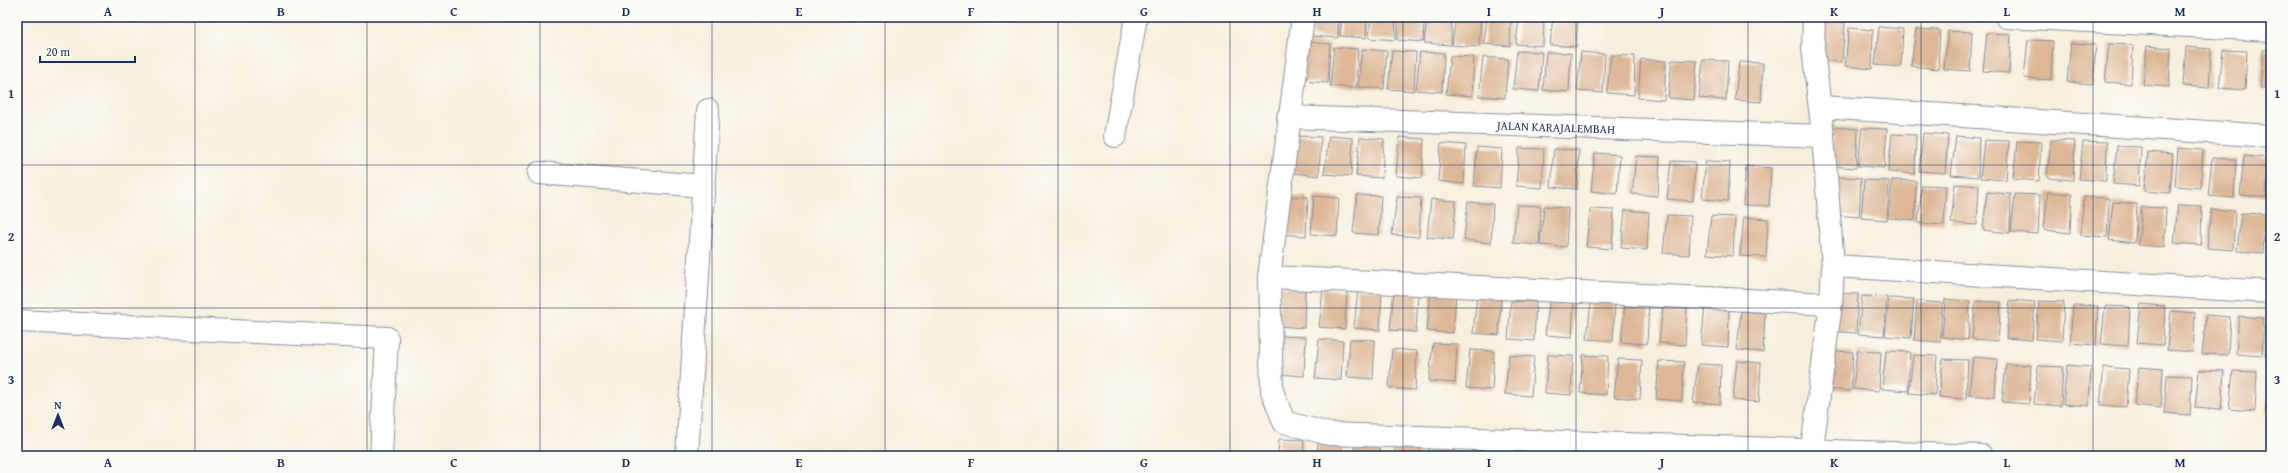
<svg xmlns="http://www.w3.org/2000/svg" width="2288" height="473" font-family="'Gentium Book Plus',serif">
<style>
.building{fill:#ddb796}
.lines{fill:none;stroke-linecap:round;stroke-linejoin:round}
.street-casing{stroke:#888f9e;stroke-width:24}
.street{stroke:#fff;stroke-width:22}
.grid{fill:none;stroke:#1b2f5e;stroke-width:1;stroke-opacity:0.55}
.labels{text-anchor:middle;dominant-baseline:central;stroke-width:3;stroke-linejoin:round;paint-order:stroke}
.street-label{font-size:12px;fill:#1b2f5e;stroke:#fdfcf7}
.neatline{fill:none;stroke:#1b2f5e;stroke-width:1.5}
.grid-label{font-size:13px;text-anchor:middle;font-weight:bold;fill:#1b2f5e}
</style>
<rect width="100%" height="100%" fill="#fdfcf7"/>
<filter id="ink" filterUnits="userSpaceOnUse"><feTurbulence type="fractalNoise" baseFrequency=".025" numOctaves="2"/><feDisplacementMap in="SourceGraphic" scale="8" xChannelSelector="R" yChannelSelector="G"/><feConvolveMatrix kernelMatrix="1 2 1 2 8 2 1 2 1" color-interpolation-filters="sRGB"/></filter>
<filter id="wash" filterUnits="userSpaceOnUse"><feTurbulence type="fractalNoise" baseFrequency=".012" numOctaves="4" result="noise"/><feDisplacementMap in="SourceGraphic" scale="16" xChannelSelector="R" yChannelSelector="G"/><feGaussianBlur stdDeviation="0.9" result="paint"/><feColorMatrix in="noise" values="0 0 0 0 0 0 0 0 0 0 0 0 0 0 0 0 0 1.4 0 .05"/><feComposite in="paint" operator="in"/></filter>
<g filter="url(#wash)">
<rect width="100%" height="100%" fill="#f6efdd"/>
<g id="blocks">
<path class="building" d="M1314 17H1339L1338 38 1312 36Z
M1342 17H1367L1366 38 1340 36Z
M1371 17H1396L1395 40 1369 38Z
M1399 17H1424L1423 42 1397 40Z
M1427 17H1452L1451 45 1424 43Z
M1456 17H1481L1479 47 1452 45Z
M1487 17H1511L1510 46 1484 44Z
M1519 17H1544L1543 46 1516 44Z
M1553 17H1578L1576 47 1550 45Z
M1820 22 1845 23 1842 62 1816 60Z
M1879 27 1903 29 1901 67 1875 65Z
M1849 28 1873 30 1872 69 1845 66Z
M1916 29 1940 30 1938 69 1911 66Z
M1948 31 1972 32 1970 71 1944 69Z
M1987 33 2011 34 2009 73 1983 71Z
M2028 40 2053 41 2051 80 2024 78Z
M1306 42 1330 44 1328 83 1302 81Z
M2071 43 2096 45 2093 84 2067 82Z
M2109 44 2133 45 2131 84 2105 82Z
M2147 46 2171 48 2169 87 2143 85Z
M1334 47 1358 49 1356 88 1330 86Z
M2186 47 2211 49 2209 88 2183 86Z
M1362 49 1387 51 1384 89 1358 87Z
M2223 50 2247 51 2245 90 2219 88Z
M2263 50H2271V89L2260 88Z
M1392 51 1416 52 1414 91 1388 89Z
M1517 51 1542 52 1539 91 1513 89Z
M1420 52 1444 53 1442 92 1416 90Z
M1546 52 1571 53 1569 92 1543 90Z
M1581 52 1605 54 1603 93 1577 91Z
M1611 55 1635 56 1634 95 1607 93Z
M1450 56 1474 57 1472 96 1446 94Z
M1483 57 1508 59 1505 98 1479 96Z
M1641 59 1666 61 1664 100 1638 98Z
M1672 60 1697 61 1694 100 1668 98Z
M1703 60 1728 61 1726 100 1699 98Z
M1739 62 1763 63 1761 102 1735 100Z
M1833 127 1858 129 1856 168 1830 166Z
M1862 128 1887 129 1884 168 1858 166Z
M1923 133 1948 135 1945 173 1919 171Z
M1892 134 1916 135 1915 174 1888 172Z
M1297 136 1321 137 1319 176 1293 173Z
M1329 136 1353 138 1351 176 1324 174Z
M1956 136 1979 138 1978 177 1951 175Z
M1360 137 1384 139 1382 178 1356 176Z
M1399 137 1424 139 1422 178 1396 176Z
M1984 140 2009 141 2006 180 1980 178Z
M2051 140 2075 141 2073 180 2047 178Z
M2017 141 2041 142 2039 181 2013 179Z
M2083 141 2107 142 2106 181 2079 179Z
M1441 143 1466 145 1464 184 1438 181Z
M2117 146 2141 147 2139 186 2113 184Z
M1477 147 1502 149 1500 188 1474 186Z
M1519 148 1544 149 1542 188 1516 186Z
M2178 148 2203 150 2201 188 2175 186Z
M1554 149 1579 150 1577 189 1551 187Z
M2148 152 2173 154 2170 193 2144 191Z
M1595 153 1620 155 1617 194 1591 191Z
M1636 156 1660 157 1658 196 1632 194Z
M2244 156 2268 158 2266 197 2240 195Z
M2212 158 2236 159 2234 198 2208 196Z
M1671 161 1695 162 1693 201 1667 199Z
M1706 161 1730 162 1728 201 1702 199Z
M1746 166 1771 168 1769 206 1743 205Z
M1837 177 1861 178 1859 217 1833 215Z
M1864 180 1889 181 1887 220 1861 218Z
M1892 180 1916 181 1915 220 1888 218Z
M1955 184 1979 186 1977 225 1951 223Z
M1922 185 1946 186 1944 225 1918 223Z
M1987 192 2011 194 2010 233 1983 230Z
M2048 192 2072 194 2070 233 2044 230Z
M2015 194 2040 195 2038 234 2011 232Z
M1357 195 1381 196 1379 235 1353 233Z
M1284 196 1308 197 1306 236 1280 234Z
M1314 196 1339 198 1337 236 1311 234Z
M1397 197 1421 198 1419 237 1392 235Z
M2084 197 2109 198 2107 237 2080 235Z
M1431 199 1456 201 1453 239 1427 237Z
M1468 202 1493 204 1491 243 1464 240Z
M2113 202 2137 204 2135 243 2109 240Z
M1517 205 1541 206 1539 245 1513 243Z
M2178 205 2202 206 2201 245 2174 243Z
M1544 206 1568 208 1566 247 1540 245Z
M2142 207 2166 208 2164 247 2138 245Z
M1590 209 1614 210 1612 249 1586 247Z
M2211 209 2235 211 2233 250 2207 248Z
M1625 210 1649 212 1647 250 1621 248Z
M2241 213 2265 214 2263 253 2237 251Z
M1667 215 1691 216 1689 255 1663 253Z
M1711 216 1735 217 1733 256 1707 254Z
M1744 217 1768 219 1766 257 1740 256Z
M2270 226H2271V251H2268Z
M1281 287 1305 289 1304 328 1277 326Z
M1323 289 1347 291 1345 329 1319 327Z
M1358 289 1382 291 1380 330 1354 328Z
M1394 291 1418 293 1416 332 1390 330Z
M1431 292 1456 294 1453 333 1427 331Z
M1834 293 1858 294 1856 333 1830 331Z
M1477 295 1501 296 1499 335 1473 333Z
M1862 296 1887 297 1884 336 1858 334Z
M1550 297 1574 298 1572 337 1545 335Z
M1889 298 1914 299 1911 338 1885 336Z
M1945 299 1970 301 1968 340 1942 337Z
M2010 300 2035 302 2032 340 2006 338Z
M1511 301 1536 302 1534 341 1508 339Z
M1591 301 1615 303 1613 341 1587 339Z
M1917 301 1942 303 1940 342 1914 340Z
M1976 301 2001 302 1998 341 1972 339Z
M2039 301 2064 302 2062 341 2036 339Z
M1625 304 1649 305 1647 344 1621 342Z
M2141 304 2165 306 2163 345 2137 343Z
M1663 305 1687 306 1685 345 1659 343Z
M2073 305 2098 306 2096 345 2070 343Z
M2105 306 2130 307 2128 346 2101 344Z
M1705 307 1729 308 1728 347 1701 345Z
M1741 311 1765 313 1763 352 1737 350Z
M2171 311 2195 313 2193 352 2167 350Z
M2206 315 2230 317 2228 355 2202 354Z
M2239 316 2264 318 2262 356 2236 354Z
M2269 317 2271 318V356H2265Z
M1282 336 1306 337 1304 376 1278 374Z
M1319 339 1343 341 1341 380 1315 378Z
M1350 339 1375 340 1373 379 1347 377Z
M1433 343 1457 344 1455 383 1429 381Z
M1392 349 1417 351 1415 390 1389 388Z
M1470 350 1494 351 1492 390 1466 388Z
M1829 351 1853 352 1851 391 1825 389Z
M1857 351 1881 352 1879 391 1853 389Z
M1886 351 1910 352 1908 391 1882 389Z
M1509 355 1534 357 1531 396 1505 394Z
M1548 355 1573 356 1571 395 1545 393Z
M1583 355 1608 356 1606 395 1580 393Z
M1913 355 1937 356 1935 395 1909 393Z
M1973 357 1997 359 1995 397 1969 395Z
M1618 359 1642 360 1640 399 1614 397Z
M1943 359 1968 360 1966 399 1939 397Z
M1659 361 1684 362 1682 401 1656 399Z
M1737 361 1761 363 1759 402 1733 400Z
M1698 364 1721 365 1720 404 1693 402Z
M2006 364 2031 365 2029 404 2002 402Z
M2067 365 2091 367 2089 406 2063 404Z
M2038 366 2063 367 2061 406 2034 404Z
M2104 367 2129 369 2126 407 2100 405Z
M2139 367 2163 369 2161 408 2134 405Z
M2199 370 2224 371 2221 410 2195 408Z
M2233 371 2257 372 2255 411 2229 409Z
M2270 371H2271V413L2266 412Z
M2167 375 2192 376 2190 415 2164 413Z
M1279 439 1304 440 1303 456H1278Z
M1318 442 1342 443 1341 456H1317Z
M1355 442 1380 444 1379 456H1354Z
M1396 444 1420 446 1419 456H1394Z
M1429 445 1453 447V456H1428Z
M1473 447 1497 448V456H1472Z
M1511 448 1535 449V456H1510Z
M1550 449 1574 450V456H1549Z
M1587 450 1611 452 1610 456H1586Z"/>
</g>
</g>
<g filter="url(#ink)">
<use href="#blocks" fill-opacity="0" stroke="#888f9e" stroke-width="1"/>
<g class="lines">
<defs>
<path id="street" d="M2006 17 2271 30
M1821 107 2271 136
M1288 117 1823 136
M1115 136 1136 17
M539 173 704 186
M1833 266 2271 292
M1269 277 1303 17
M1831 304 1269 277 1272 391 1284 422 1329 434 1982 456
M17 321 387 338 381 456
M687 456 708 110
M1811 456 1831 304 1833 266 1823 136 1813 48 1814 17"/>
</defs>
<use href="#street" class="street-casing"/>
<use href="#street" class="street"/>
</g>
</g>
<path class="grid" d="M195 17V456M367 17V456M540 17V456M712 17V456M885 17V456M1058 17V456M1230 17V456M1403 17V456M1576 17V456M1748 17V456M1921 17V456M2093 17V456M17 165H2271M17 308H2271"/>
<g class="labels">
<g class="street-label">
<text transform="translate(1556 127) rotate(2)">JALAN KARAJALEMBAH</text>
</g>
</g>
<rect width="2288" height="473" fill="none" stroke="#fdfcf7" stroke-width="44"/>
<g transform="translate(58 415)" stroke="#fdfcf7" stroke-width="3" paint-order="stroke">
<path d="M0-3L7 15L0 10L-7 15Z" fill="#1b2f5e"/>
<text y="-6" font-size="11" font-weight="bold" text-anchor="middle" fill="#1b2f5e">N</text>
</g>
<path d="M40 56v6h95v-6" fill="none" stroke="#1b2f5e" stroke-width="2"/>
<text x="46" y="56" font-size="12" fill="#1b2f5e" stroke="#fdfcf7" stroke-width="3" paint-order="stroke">20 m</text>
<rect x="22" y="22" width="2244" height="429" class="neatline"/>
<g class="grid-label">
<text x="108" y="16">A</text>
<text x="281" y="16">B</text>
<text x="454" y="16">C</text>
<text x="626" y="16">D</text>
<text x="799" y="16">E</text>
<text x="971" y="16">F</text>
<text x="1144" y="16">G</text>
<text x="1317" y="16">H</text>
<text x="1489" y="16">I</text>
<text x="1662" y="16">J</text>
<text x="1834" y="16">K</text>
<text x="2007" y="16">L</text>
<text x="2180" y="16">M</text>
<text x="11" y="98">1</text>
<text x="2277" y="98">1</text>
<text x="11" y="241">2</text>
<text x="2277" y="241">2</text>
<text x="11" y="384">3</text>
<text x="2277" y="384">3</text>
<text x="108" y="467">A</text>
<text x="281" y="467">B</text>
<text x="454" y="467">C</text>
<text x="626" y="467">D</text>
<text x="799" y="467">E</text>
<text x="971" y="467">F</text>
<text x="1144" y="467">G</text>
<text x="1317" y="467">H</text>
<text x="1489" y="467">I</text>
<text x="1662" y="467">J</text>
<text x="1834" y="467">K</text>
<text x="2007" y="467">L</text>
<text x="2180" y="467">M</text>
</g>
</svg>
